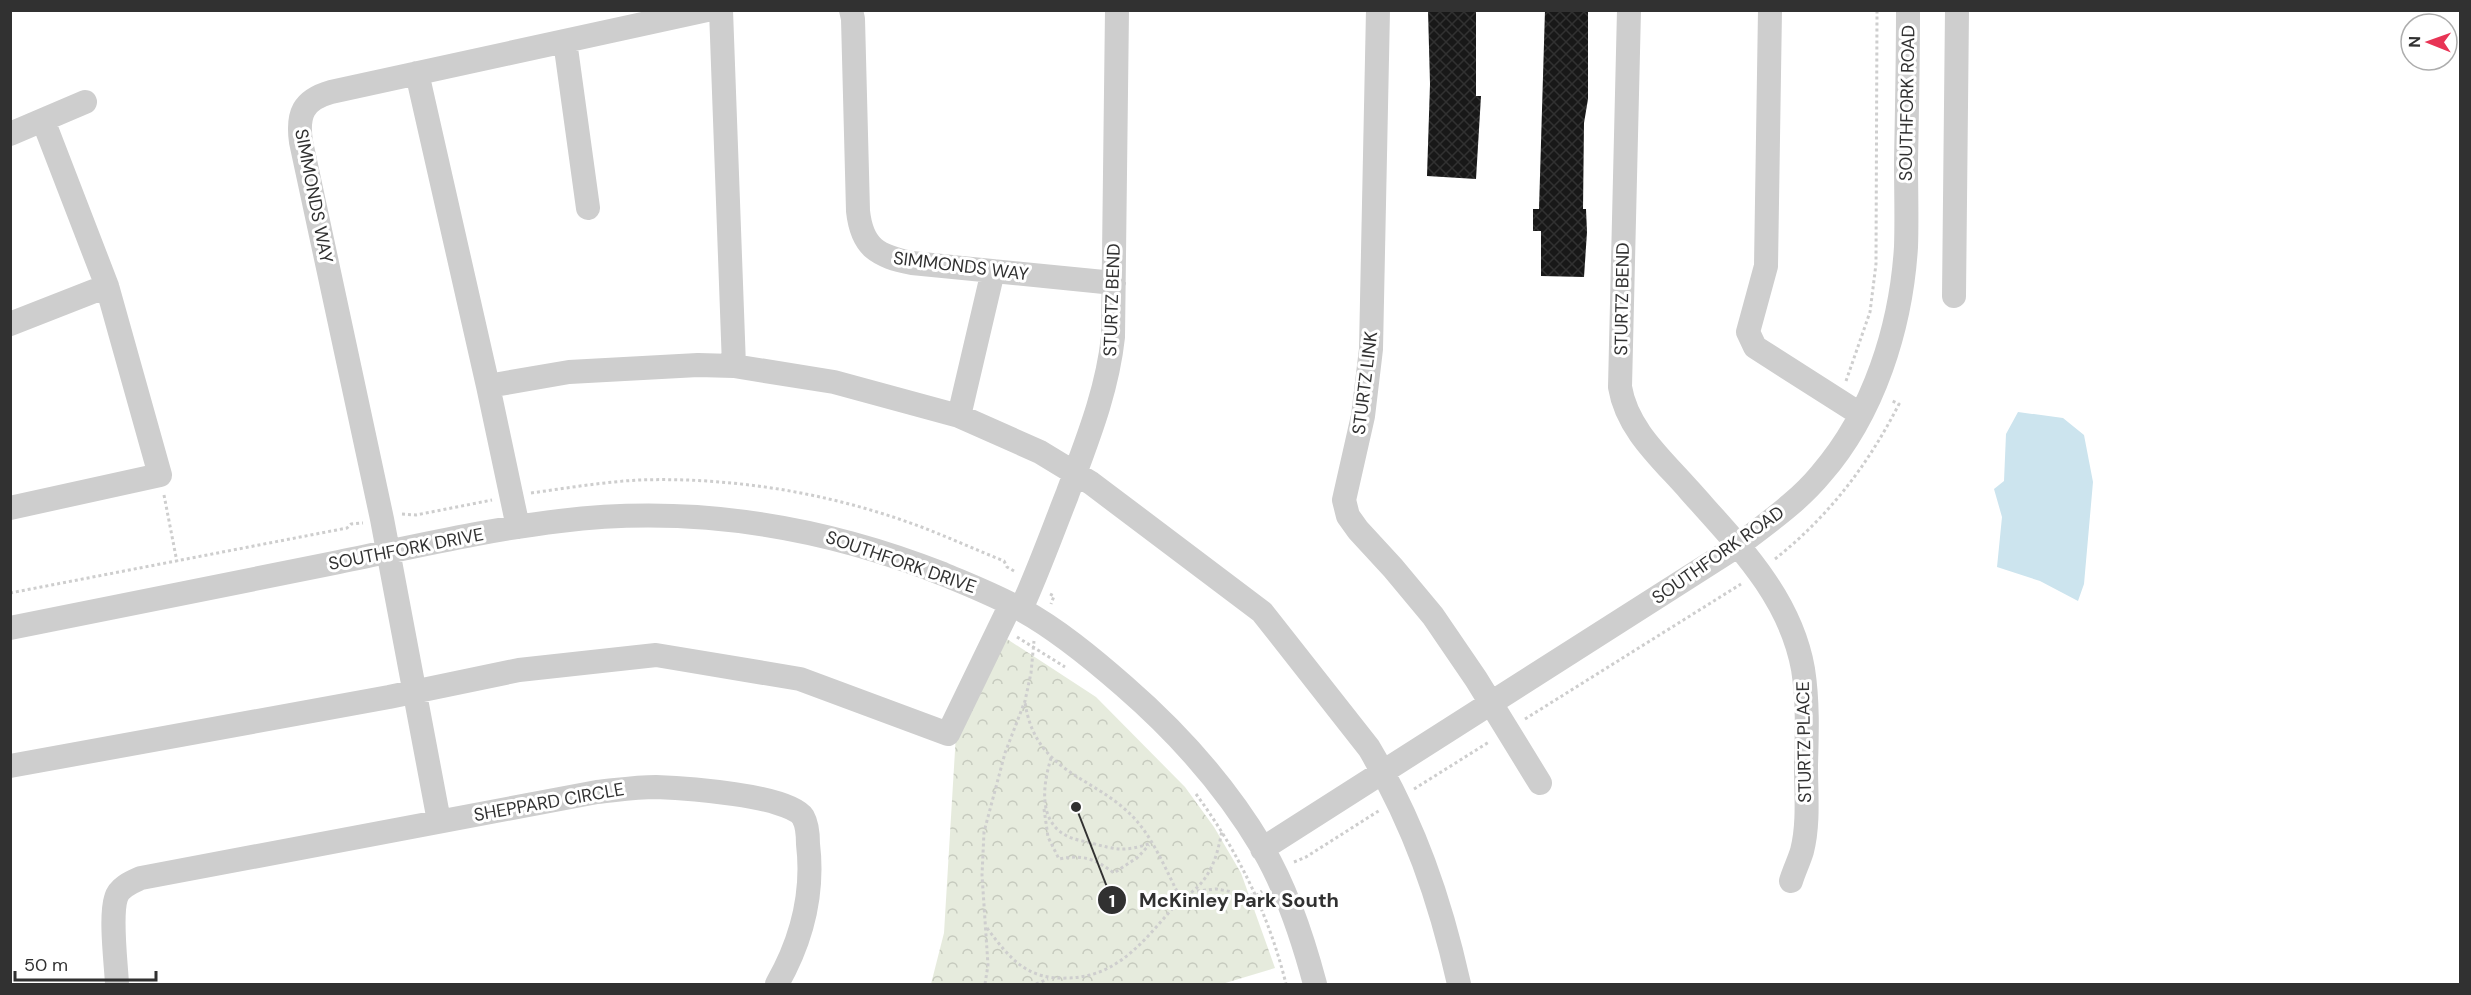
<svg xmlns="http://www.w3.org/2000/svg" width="2471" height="995" font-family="'DM Sans',sans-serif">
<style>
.park{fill:url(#park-crowns)}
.water{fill:#cce4ee}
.building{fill:url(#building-cross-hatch)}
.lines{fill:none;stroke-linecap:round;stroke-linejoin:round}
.path{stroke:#cecece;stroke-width:3;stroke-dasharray:3 3;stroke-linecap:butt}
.minor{stroke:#cecece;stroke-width:24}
.labels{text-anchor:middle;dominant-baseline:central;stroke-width:6;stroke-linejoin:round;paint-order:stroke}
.street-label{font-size:18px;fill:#313131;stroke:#fff}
.leader{fill:none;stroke:#313131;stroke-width:2}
.callout-dot{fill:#313131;stroke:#fff;stroke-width:2}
.mark-label{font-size:18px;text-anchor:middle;font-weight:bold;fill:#fff}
.callout-label{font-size:20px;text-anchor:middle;font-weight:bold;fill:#313131;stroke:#fff;stroke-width:6;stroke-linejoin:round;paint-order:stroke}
</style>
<defs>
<pattern id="park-crowns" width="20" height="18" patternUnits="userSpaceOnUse" patternTransform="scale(1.5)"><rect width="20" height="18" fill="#e6ebdd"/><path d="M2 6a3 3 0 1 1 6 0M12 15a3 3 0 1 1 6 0" fill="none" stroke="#c6cabe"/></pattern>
<pattern id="building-cross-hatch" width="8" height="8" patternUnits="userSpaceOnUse" patternTransform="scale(1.5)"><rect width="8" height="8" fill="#181818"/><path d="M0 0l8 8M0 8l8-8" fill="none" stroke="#313131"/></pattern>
</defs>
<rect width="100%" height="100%" fill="#fff"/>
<path class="park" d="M1007 639 1096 697 1185 787 1214 827 1241 873 1275 968 1222 984H931L944 933 956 734Z"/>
<path class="water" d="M2018 412 2063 418 2084 435 2093 482 2084 584 2078 601 2040 581 1997 567 2002 517 1994 489 2004 481 2006 434Z"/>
<path class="building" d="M1428 10H1476V96H1481L1476 179 1427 176 1430 84Z
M1545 10H1588V99L1584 123 1583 209H1586L1587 232 1584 277 1541 276V231H1533V209H1539Z"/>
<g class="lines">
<path class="path" d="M1846 381 1870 312 1876 264 1877 10
M531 493C567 488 603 482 639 480 726 477 817 491 899 519 935 531 969 547 1004 561L1007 567 1014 571
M164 495 177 562
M402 514 416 515 492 500
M1775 559C1829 516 1868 465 1899 404L1890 400
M10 593 347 528 351 524 363 523
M1050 594 1054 596 1051 604
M1017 637 1065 667
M1525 719 1741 584
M1051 758C1043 785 1037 822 1069 837 1076 840 1084 841 1091 843 1117 850 1125 852 1151 843
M1414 789 1489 742
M1196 794C1238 851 1269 915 1286 984
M1044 809 1048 837 1059 859C1083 854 1095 859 1114 873L1138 857 1149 845
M1294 862 1306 857 1380 810
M1197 891 1216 889 1256 896 1262 891
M1181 899C1209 884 1217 859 1222 830
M987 928C1010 959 1027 980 1068 978 1121 977 1148 935 1181 899 1167 873 1155 841 1135 819 1096 776 1035 774 1025 702
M985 984 988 965 982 875 984 832 1005 753 1025 701 1031 673 1034 641
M1036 984 1048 979"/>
<path class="minor" d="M721 10 734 366
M851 10 853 19 858 211C862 248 878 256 912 263L1114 283
M1378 10 1371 349 1363 416 1344 500 1348 516 1358 530 1393 568 1433 616 1476 679 1540 783
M1629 10 1620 387C1627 430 1663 460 1690 491 1737 544 1790 596 1803 669 1808 701 1807 733 1806 765 1806 793 1809 824 1802 851 1799 861 1794 871 1791 881
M1770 10 1766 266 1748 332 1755 347 1860 414
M565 41 588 208
M417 73 488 386
M10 134 85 102
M1954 296 1957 10
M10 324 107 286
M959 416 993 271
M10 508 160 475 107 286 43 120
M518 527 488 386 569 372 698 365 734 366 834 382 959 416 1040 452 1091 483 1262 612 1369 748C1414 824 1440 899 1459 984
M1021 609C1038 572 1052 533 1067 495 1086 443 1107 393 1113 337L1117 10
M10 628C118 606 226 584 334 563 409 548 484 530 560 521 691 505 821 526 943 574 969 585 995 595 1020 609 1057 629 1092 658 1124 686 1177 732 1227 788 1263 849 1287 890 1303 939 1315 984
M10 766 389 697 519 670 656 655 800 679 948 734 1011 604
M439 821 382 519 301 142C297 114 303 100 331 92L707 10
M1262 849 1739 545C1767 523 1798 502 1821 474 1874 413 1901 327 1906 247 1907 219 1906 190 1906 161 1907 111 1908 61 1908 10
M117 984C116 963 110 917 116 898 119 887 132 882 141 878L597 792C617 790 636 787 656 787 683 788 789 795 803 817 807 824 808 835 808 844 814 894 802 940 777 984"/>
</g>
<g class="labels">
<g class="street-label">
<text transform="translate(1907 103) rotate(-89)">SOUTHFORK ROAD</text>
<text transform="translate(314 196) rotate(79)">SIMMONDS WAY</text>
<text transform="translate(961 266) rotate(7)">SIMMONDS WAY</text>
<text transform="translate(1622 299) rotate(-89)">STURTZ BEND</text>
<text transform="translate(1112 300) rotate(-88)">STURTZ BEND</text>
<text transform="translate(1365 383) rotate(-83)">STURTZ LINK</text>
<text transform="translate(406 549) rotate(-11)">SOUTHFORK DRIVE</text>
<text transform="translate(1718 555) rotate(-35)">SOUTHFORK ROAD</text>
<text transform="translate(901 562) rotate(19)">SOUTHFORK DRIVE</text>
<text transform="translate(1804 742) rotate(-91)">STURTZ PLACE</text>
<text transform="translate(549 802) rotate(-10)">SHEPPARD CIRCLE</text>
</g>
</g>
<path class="leader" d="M1076 807L1112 900"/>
<g class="callout-dot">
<circle cx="1076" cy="807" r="6"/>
<circle cx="1112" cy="900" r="15"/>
</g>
<g class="mark-label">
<text x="1112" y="907">1</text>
</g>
<g class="callout-label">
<text x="1239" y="907">McKinley Park South</text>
</g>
<rect width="2471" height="995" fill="none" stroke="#313131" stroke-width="24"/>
<g transform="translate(2429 42) rotate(271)"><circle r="28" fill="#ffffff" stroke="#adadad" stroke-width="1.5"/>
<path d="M0-4.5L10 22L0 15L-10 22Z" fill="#e83455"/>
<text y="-9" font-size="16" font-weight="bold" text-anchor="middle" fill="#313131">N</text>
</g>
<path d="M15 971v9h141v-9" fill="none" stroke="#313131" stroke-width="3"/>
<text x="24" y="971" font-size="18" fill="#313131" stroke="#ffffff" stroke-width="4.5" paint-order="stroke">50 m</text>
</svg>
